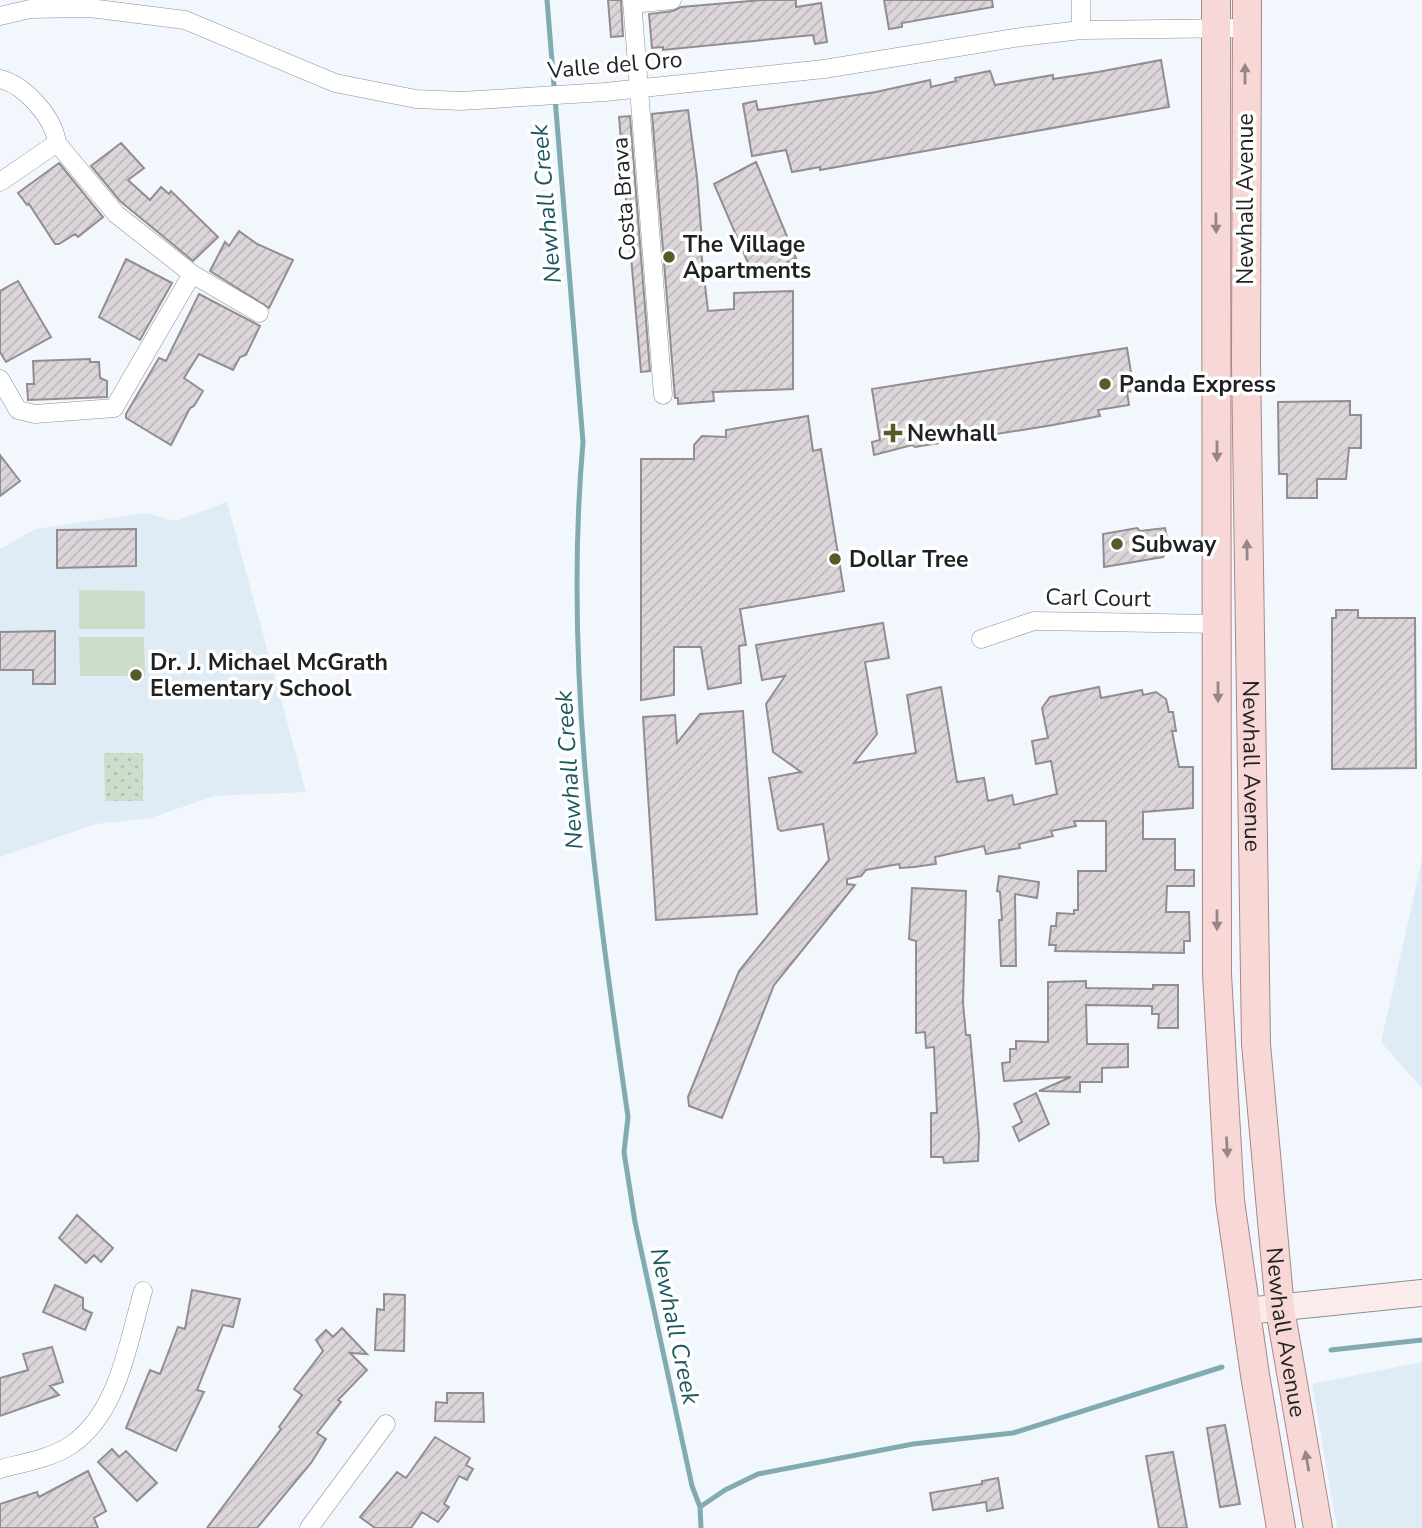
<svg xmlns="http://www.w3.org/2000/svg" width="1422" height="1528" font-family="'Nunito Sans',sans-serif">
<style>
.built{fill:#dfecf6}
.grass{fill:#cdc}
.park{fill:url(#park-dots)}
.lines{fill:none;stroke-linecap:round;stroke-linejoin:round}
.stream{stroke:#82abb1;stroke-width:5}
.building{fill:url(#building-hatch);stroke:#938d91;stroke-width:2}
.street-casing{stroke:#8a9094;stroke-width:19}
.secondary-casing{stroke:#8a9094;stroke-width:28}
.primary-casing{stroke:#a88786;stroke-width:30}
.street{stroke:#fff;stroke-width:18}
.secondary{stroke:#fbeceb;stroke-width:26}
.primary{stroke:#f7d8d6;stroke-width:28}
.oneway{fill:#968685}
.poi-dot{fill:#555c2a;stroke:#fff;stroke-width:2.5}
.labels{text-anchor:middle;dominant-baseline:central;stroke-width:7;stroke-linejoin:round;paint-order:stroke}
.street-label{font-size:23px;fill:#1f2123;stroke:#fff}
.poi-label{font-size:23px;font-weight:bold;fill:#1f2123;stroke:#fff;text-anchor:start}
.water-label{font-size:24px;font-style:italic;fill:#1d5860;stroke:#fff}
</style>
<defs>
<pattern id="park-dots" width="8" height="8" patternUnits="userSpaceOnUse" patternTransform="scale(1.75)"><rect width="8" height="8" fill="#cdc"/><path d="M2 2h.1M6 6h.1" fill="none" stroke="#afbdaf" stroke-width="1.8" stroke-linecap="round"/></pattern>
<pattern id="building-hatch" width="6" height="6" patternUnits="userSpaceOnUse" patternTransform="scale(1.75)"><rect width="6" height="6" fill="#dcd6da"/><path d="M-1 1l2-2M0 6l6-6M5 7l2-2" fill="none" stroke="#bcb7bb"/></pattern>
</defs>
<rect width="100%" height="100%" fill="#f1f7fc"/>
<path class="built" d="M227 502 306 792 214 796 151 818 96 824 0 857V549L35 529 146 513 176 521Z
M1422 859V1089L1381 1042Z
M1422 1362V1528H1337L1312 1384Z"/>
<path class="grass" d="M79 590 145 591V629H79Z
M79 637H144L145 676H80Z"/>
<path class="park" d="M104 753H143V801H105Z"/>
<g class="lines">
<path class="stream" d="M547 0 583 442C563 668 596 894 628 1117L624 1152 635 1222 692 1486 700 1507 701 1528
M1331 1350 1422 1340
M700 1507 725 1490 758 1474 913 1444 1013 1433 1222 1367"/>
</g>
<path class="building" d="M608 0H621L623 36 611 37Z
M762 0H796V7L821 3 827 42 815 44 813 35 663 50V47L652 48 649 14 673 11 681 7Z
M884 0H992L993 7 902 23V27L889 29Z
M1161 60 1169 107 820 170V167L792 172 786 150 752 156 743 104 756 101 758 110 876 92 930 80 931 87 956 81 955 78 990 71 995 85 1053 75V79L1098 72Z
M688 110 697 177 702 241 700 242 708 311 734 309V293L793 291V389L713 392 714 401 678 404V398H675L652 114Z
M630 116 650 371 641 372 619 117Z
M121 143 144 168 128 180 150 200 161 187 169 194 171 191 218 237 193 261 120 201 91 166Z
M756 162 796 258 755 279 714 184Z
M59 163 103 217 78 237 75 234 59 244H55L29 204 27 205 18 193Z
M239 231 257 244 293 260 269 308 210 271 225 242 229 246Z
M126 259 172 283 140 340 99 317Z
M18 281 51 337 6 362 0 352V291Z
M199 294 260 326 246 355 240 357 233 370 199 354 184 378 203 391 194 406 190 408 171 445 126 418V414L159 358 166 361Z
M1127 348 1134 391 1127 392 1129 405 1098 410 1100 416 1053 425 915 447 912 445 874 455 872 442 880 440 872 389Z
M90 359V362H99L100 378 107 381V397L28 400 27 384H34L33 361Z
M1350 401V415H1361V448H1349L1346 479H1317V498H1287V474H1279L1278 402Z
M808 416 813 451 821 449 844 591 740 609 746 645 739 646 741 683 708 689 701 647H674V695L641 700V459H694V445L702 436 726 437V430Z
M0 455 20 481 0 496Z
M1137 528 1140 531 1165 528 1169 549 1163 557 1104 567 1103 534Z
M136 529V566L57 568V530Z
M1336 610H1358V618H1415L1416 768 1332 769V618H1336Z
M883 623 889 658 865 662 877 734 854 763 916 753 907 695 941 687 957 782 984 778 988 801 1012 795 1014 805 1057 794 1051 761 1036 764 1032 741 1048 738 1042 708 1050 697 1099 687 1101 698 1142 690 1143 695 1156 692 1166 699 1169 712H1173L1176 731H1172L1179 767H1193V808L1143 812V839H1175V870H1194V886H1167L1166 912H1189L1190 941H1184V953L1055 951 1056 945H1049L1051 926H1056L1057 913 1074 914V910H1078V871H1106V821H1074L1076 826 1051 831 1053 836 1019 844 1020 848 986 854 984 846 935 857 936 864 914 867 900 868 899 864 866 870 861 876 847 879V884L855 885 774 985 722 1118 689 1106 688 1097 739 971 829 860 823 824 781 831 778 829 769 778 801 772 773 752 766 704 785 676 762 680 756 645Z
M55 631V684H33V670H0V632Z
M743 711 757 914 656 920 643 717 675 715 677 743 700 714Z
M999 876 1039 882 1037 898 1015 894 1016 966H1001L999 920H1002L1000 892 997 891Z
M912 888 966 891 963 1003 966 1035H970L979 1135 978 1161 944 1163 943 1157H931V1113H937L934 1047 926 1048 925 1032 916 1033V941L909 939Z
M1086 981V988L1153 989V985H1178V1028H1158L1159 1014H1152V1006L1086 1005 1087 1044H1128V1067L1102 1068V1082H1080V1092L1039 1091 1071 1077 1004 1081 1002 1063 1010 1062V1049H1016V1041L1048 1042V982Z
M1036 1093 1049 1124 1019 1141 1013 1127 1022 1122 1014 1104Z
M77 1215 113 1248 101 1262 94 1255 86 1263 59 1238Z
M55 1285 83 1298V1309L92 1313 85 1330 43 1312Z
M192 1290 240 1299 233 1327 223 1325 197 1390 204 1392 176 1451 126 1428 150 1370 160 1374 178 1327 185 1329Z
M384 1294 405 1295 404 1351 375 1350 377 1309 384 1310Z
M342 1328 367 1354 350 1353 367 1370 338 1400 341 1402 317 1433 326 1439 311 1463 257 1528H207L281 1429 279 1427 302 1395 294 1389 323 1351 316 1340 326 1330 333 1337Z
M52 1347 63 1382 50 1386 59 1395 0 1416V1378L28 1370 23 1354Z
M447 1393H483L484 1422 435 1421 436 1402 447 1403Z
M1225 1425 1240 1504 1220 1507 1207 1428Z
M435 1437 470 1458 466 1465 473 1469 467 1480 459 1476 444 1504 449 1507 438 1522 422 1512 411 1528H375L360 1517 397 1472 406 1478Z
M112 1449 119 1457 126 1451 157 1483 137 1501 98 1462Z
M1173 1452 1187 1528H1159L1146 1456Z
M88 1471 106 1511 94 1518 98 1528H0V1504L37 1492 39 1497Z
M998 1478 1003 1508 987 1511 986 1502 933 1510 930 1493 982 1484V1481Z"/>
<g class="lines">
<defs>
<path id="street" d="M632 0 663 395
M1081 0V30
M632 4 672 0
M0 16 30 9 90 8 185 20 335 83 416 99 461 101 605 92 824 69 1021 37 1081 30 1247 28
M0 79C25 85 54 118 57 143L116 214 192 274 259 313
M0 182 57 143
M0 379 18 410 35 414 114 408 192 274
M981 639 1034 621 1218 624
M0 1469C23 1463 52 1458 71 1445 119 1412 128 1342 143 1291
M309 1528 386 1424"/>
<path id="secondary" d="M1246 1311 1422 1293"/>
<g id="primary">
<path d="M1216 0 1217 974 1230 1201 1255 1375 1281 1528"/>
<path id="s1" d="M1247 0 1246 363 1256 1044 1280 1309 1318 1528"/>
</g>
</defs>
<use href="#street" class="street-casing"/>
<use href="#secondary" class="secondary-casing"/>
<use href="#primary" class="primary-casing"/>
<use href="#street" class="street"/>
<use href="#secondary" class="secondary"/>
<use href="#primary" class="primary"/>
</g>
<defs><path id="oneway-solid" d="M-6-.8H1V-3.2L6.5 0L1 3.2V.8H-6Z" transform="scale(1.75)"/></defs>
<g class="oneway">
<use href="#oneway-solid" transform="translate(1245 74) rotate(-90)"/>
<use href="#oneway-solid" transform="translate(1216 223) rotate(89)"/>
<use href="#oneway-solid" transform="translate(1217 451) rotate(90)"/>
<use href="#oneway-solid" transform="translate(1247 550) rotate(-91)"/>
<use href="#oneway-solid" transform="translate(1218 692) rotate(90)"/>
<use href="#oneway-solid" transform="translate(1217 920) rotate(90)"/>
<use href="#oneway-solid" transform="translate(1227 1147) rotate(87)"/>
<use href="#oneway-solid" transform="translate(1307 1461) rotate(-100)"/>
</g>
<g class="poi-dot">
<circle cx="669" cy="257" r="7"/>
<circle cx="1105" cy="384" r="7"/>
<path d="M889.5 422.5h7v7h7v7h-7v7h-7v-7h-7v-7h7z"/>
<circle cx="1117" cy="544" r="7"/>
<circle cx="835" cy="559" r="7"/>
<circle cx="136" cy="675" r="7"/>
</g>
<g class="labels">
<g class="street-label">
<text transform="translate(615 65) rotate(-5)">Valle del Oro</text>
<text transform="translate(624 199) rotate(-94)">Costa Brava</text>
<text transform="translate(1245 199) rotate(-90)">Newhall Avenue</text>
<text transform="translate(1098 598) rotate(1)">Carl Court</text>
<text stroke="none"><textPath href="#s1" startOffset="766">Newhall Avenue</textPath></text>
<text stroke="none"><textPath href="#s1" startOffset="1334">Newhall Avenue</textPath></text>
</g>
<g class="poi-label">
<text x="683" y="244">The Village<tspan x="683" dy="26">Apartments</tspan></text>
<text x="1119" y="384">Panda Express</text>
<text x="907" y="433">Newhall</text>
<text x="1131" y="544">Subway</text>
<text x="849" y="559">Dollar Tree</text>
<text x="150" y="662">Dr. J. Michael McGrath<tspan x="150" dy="26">Elementary School</tspan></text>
</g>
<g class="water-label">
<text transform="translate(546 204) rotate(-95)">Newhall Creek</text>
<text transform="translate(569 770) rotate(-94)">Newhall Creek</text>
<text transform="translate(675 1326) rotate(78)">Newhall Creek</text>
</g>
</g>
</svg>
